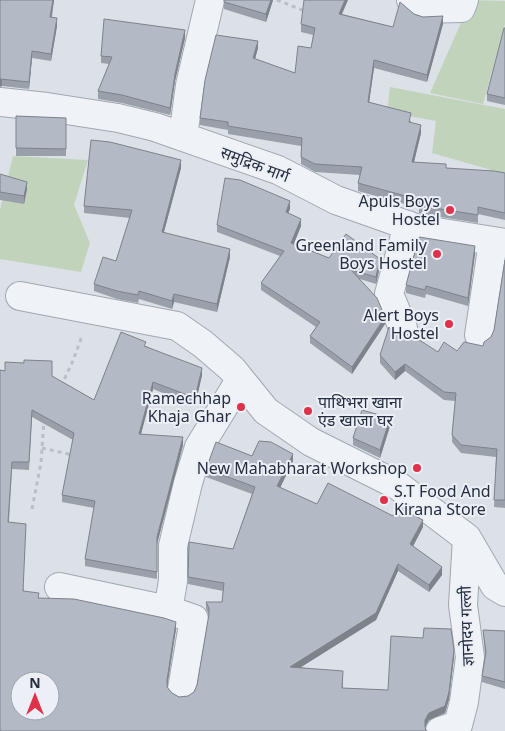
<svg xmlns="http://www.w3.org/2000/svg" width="505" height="731" font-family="'Noto Sans','Noto Sans Devanagari',sans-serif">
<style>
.green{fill:#c2d3bc}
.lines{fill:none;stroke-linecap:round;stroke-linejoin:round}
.street-casing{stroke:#a1a8b2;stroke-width:30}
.path{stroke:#babfc7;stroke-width:3;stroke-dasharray:4 4;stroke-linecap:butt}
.street{stroke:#eff2f6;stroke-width:28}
.wall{fill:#9aa0aa}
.shaded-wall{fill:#7d828b}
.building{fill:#b3bac6;stroke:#7d828b;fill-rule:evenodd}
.poi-dot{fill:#dd3249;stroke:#ecf0f6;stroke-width:2}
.labels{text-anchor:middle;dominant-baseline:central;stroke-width:4;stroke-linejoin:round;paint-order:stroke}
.street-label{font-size:16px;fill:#242e40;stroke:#ecf0f6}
.poi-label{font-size:16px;fill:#242e40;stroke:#ecf0f6;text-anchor:end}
</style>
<rect width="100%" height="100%" fill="#dce1e8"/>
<path class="green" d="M471 0 505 1V24L483 104 430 93Z
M390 87 505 109V174L432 153 436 121 387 112Z
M13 156 88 160 74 205 90 243 81 272 0 259V210Z"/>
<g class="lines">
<defs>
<path id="street" d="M411 0 423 9 461 8 464 0
M0 102 47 107 118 118 155 127 278 170 336 200 418 229 505 243
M183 137 190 85 210 0
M20 296 177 326 203 344 232 369 266 411 311 442 397 485 467 538 495 586 505 592
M403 328 389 294 408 225
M479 335 493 242
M59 587 168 610 173 581V546L188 483 199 447 240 380
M168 610 194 619 182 689
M440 731 458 725 464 702 470 657 463 605 467 538"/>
</defs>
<use href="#street" class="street-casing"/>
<path class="path" d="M277 0 307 12
M61 386 72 363 82 336
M42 448 73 455
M32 509 41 463 44 420"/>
<use href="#street" class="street"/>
</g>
<path class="wall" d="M0 0H54L52 17 57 26 51 61 32 58 29 89 2 86Z
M224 0H273L266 22 224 9Z
M342 14 393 27 414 14 443 24 427 82 374 68 369 102 411 121V123L421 133 414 162 446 168 505 173V220L478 214V223L422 214 419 213V208L358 191V183L360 175 315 172 301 164V146L228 134V130L200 125V118L258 48 255 59 295 73 311 48 313 35 301 32V24Z
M505 28V105L487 101V94Z
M185 38 175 81 170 115 122 103 98 99V91L109 64 101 63V56Z
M16 116 66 118V156H16Z
M181 168 164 232 230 257 217 312 174 302 172 309 139 299 138 303 117 299 94 291V284L116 261 130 218 84 213V206Z
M0 174 27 189 24 204 0 200Z
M290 209 288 213 301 226 294 244 329 258 380 266 376 284 360 279 385 324 352 374 310 343V336L316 327 261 290V283L280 256 217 232V225Z
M475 254 468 306 426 294 425 298 406 293V285Z
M505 260V508L494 507 496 457 461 453 452 442V435L455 401 444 400 405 371 395 380 380 363V355L394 333 438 352 457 351 483 346 491 337 494 330Z
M146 346 202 375 195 406 153 389 141 434 183 445 157 544V579L85 566V559L94 508 62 502V495L73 440 32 417 29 470 12 469 9 522 24 591 39 598 176 629 167 687 172 693 179 697 188 696 194 692 197 685 209 615 206 609V602H222L223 591 188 584 189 542 233 549 252 494 206 477V469L252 456 293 461 280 488 317 504 393 516 423 527 413 546 442 575 429 592 398 571 376 620 301 667 343 678V688L388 690 454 657 449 699 445 713 429 720 0 731V370L52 376 94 400Z
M390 426 380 458 353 445V438Z
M483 630 505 631V689L482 682V676L485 655Z"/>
<path class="shaded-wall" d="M53 0H54L50 25V17Z
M271 0H273L266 22V14Z
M345 0H348L339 21V14Z
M443 16V24L427 82V75Z
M57 18V26L51 61V54Z
M185 30V38L175 81 170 115V108L175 74Z
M258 41V48L253 66V58Z
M32 51V58L29 89V82Z
M374 60V68L368 110V102Z
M0 79H2V86L0 87Z
M421 125V133L412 170V162Z
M181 160V168L162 239V232Z
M27 182V189L24 204V196Z
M290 201V209L286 219V212Z
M301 219V226L291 250V243Z
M475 246V254L468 306V298Z
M230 249V257L217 312V304Z
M380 259V266L376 284V277Z
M174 294V302L172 309V301Z
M385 317V324L352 374V367Z
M405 364V371L395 380V372Z
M202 368V375L195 406V398Z
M153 382V389L139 441V434Z
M390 418V426L380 458V450Z
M183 437V445L157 544V537Z
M293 454V461L277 494V486Z
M423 520V527L410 552V544Z
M398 564V571L376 620 290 674V667Z
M442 567V575L429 592V585Z
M176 622V629L167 687V680Z
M454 650V657L449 699 445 713 429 720 425 727V720Z"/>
<path class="building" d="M0 0H53L50 17 57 18 51 54 32 51 29 82 0 79Z
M224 0H271L266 14 224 2Z
M304 0H345L339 14 393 27 400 2 414 14 423 17 443 16 427 75 374 60 368 102 411 113 409 122 421 125 412 162 446 164V168L494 171 505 173V213L478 207V215L422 206 419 205 420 200 358 183 362 167 315 164 301 157 302 138 228 126V122L200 118 205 80 216 35 258 41 253 58 295 73 298 46 311 48 315 28 301 24Z
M104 19 185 30 175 74 170 108 122 95 98 91 112 57 101 56Z
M504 28H505V98L487 94Z
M16 116 66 118V149L16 148Z
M91 140 110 142 181 160 162 232 230 249 217 304 174 294 172 301 139 291 138 295 117 291 94 284 103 257 116 261 132 210 84 206Z
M0 174 27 182 24 196 0 192Z
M225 178 240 180 290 201 286 212 301 219 291 243 329 258 346 234 380 259 376 277 351 270 377 298 385 317 352 367 310 336 320 322 261 283 284 251 217 225Z
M419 237 475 246 468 298 426 286 425 290 406 285Z
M505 260V500H494L497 449 461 445 452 435 456 393 444 392 405 364 395 372 380 355 389 327 394 333 400 336 410 334 438 352 444 342 457 351 464 342 483 346 484 342 491 337 494 330Z
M121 332 146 342 144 346 202 368 195 398 153 382 139 434 183 437 157 537V572L85 559 95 501 62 495 74 433 32 410 29 462H12L8 522 26 524 23 591 39 593 38 598 74 599 164 618 176 622 167 680V687L172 693 179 697 188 696 194 692 197 685 209 614V608L206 602H222L224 583 188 577 189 542 233 549 255 487 206 469 216 442 252 456 259 441 271 442 293 454 277 486 317 504 328 483 393 516 398 507 423 520 410 544 442 567 429 585 398 564 376 613 290 667 343 671 342 688 388 690 391 636 423 638 424 628 451 629 454 650 449 692 445 706 429 713 425 720V728L427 731H0V370L5 371V362L24 363V360L52 361V376L94 400ZM20 681H50V711H20Z
M362 410 390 418 380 450 353 438Z
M483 630 505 631V682L482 676 486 652Z"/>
<g class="poi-dot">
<circle cx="450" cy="210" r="5"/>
<circle cx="437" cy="254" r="5"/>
<circle cx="449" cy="324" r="5"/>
<circle cx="241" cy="407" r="5"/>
<circle cx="308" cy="411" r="5"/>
<circle cx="417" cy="468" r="5"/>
<circle cx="384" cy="500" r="5"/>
</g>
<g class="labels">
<g class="street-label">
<text transform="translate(255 164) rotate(21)">समुद्रिक मार्ग</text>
<text transform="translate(466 626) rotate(-92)">ज्ञानोदय गल्ली</text>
</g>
<g class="poi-label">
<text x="440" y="201">Apuls Boys<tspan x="440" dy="18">Hostel</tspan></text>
<text x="427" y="245">Greenland Family<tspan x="427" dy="18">Boys Hostel</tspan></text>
<text x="439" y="315">Alert Boys<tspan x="439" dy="18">Hostel</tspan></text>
<text x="231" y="398">Ramechhap<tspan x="231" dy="18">Khaja Ghar</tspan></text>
<text x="318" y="402" text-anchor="start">पाथिभरा खाना<tspan x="318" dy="18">एंड खाजा घर</tspan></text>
<text x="407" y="468">New Mahabharat Workshop</text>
<text x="394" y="491" text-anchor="start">S.T Food And<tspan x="394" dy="18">Kirana Store</tspan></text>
</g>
</g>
<g transform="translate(35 696)"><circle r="24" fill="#ecf0f6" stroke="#9ca2ad"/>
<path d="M0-4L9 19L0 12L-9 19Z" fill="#dd3249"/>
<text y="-8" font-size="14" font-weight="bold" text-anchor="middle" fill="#242e40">N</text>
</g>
</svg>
